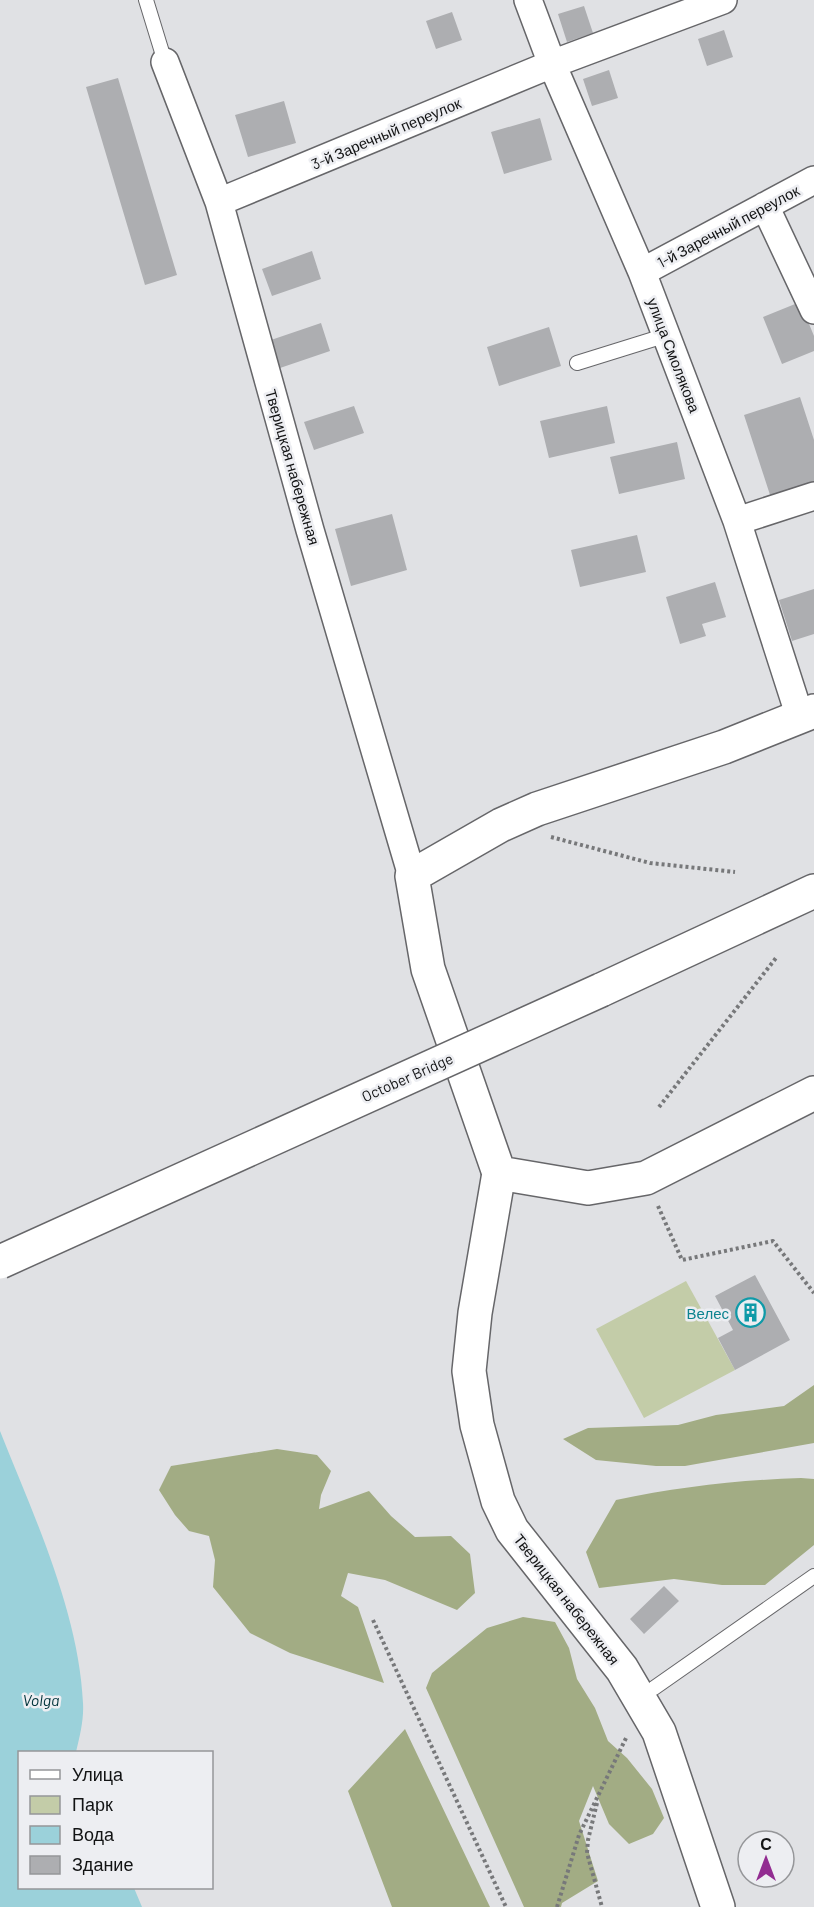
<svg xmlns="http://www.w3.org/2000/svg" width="814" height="1907" font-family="Barlow,sans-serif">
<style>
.green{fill:#c3cca8}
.forest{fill:#a2ac84}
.water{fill:#9bd1da}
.building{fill:#adaeb1}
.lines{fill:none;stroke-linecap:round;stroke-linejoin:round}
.lane-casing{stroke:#666669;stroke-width:16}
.street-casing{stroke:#666669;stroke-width:30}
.secondary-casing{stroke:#666669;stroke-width:36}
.primary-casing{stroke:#666669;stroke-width:36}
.path{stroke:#77787a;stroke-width:4;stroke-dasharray:3 3;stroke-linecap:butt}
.lane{stroke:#fff;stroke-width:14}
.street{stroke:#fff;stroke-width:27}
.secondary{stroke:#fff;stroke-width:33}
.primary{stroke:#fff;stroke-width:33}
.primary-bridge-casing{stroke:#666669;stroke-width:36;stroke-linecap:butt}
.primary-bridge{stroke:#fff;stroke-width:33}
.labels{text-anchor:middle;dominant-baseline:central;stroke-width:5;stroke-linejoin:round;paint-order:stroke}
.street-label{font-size:15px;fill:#121314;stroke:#edeef2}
.culture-label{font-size:15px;fill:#0d838f;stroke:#edeef2;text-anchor:end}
.water-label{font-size:16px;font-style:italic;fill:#00343b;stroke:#edeef2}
</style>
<rect width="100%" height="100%" fill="#e0e1e4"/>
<path class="green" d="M686 1281 735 1370 644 1418 596 1329Z"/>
<path class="forest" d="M814 1385V1443L685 1466H656L596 1460 563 1439 588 1428 678 1425 716 1415 784 1406Z
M277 1449 317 1455 331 1471 321 1495 319 1509 369 1491 391 1516 415 1537 451 1536 470 1554 475 1593 457 1610 385 1580 348 1573 341 1596 358 1607 384 1683 290 1653 250 1633 213 1587 215 1560 209 1536 189 1531 175 1515 159 1490 171 1466Z
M801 1478 814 1479V1545L765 1585H722L674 1579 599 1588 586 1552 616 1500C678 1487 738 1480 801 1478Z
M523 1617 555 1622 569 1648 577 1679 595 1708 608 1741 627 1758 652 1789 664 1818 653 1834 629 1844 609 1824 593 1786 579 1821 598 1881 562 1903 561 1907H524L426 1688 432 1673 487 1628Z
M405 1729 490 1907H392L348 1791Z"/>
<path class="water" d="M0 1431C33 1514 79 1612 83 1703 84 1719 80 1736 76 1752H20V1888H134L142 1907H0Z"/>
<path class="building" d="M584 6 593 33 567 42 558 14Z
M452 12 462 40 436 49 426 21Z
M724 30 733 57 707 66 698 39Z
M609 70 618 98 592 106 583 79Z
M118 78 177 275 145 285 86 87Z
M284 101 296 143 248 157 235 115Z
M540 118 552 160 504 174 491 132Z
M312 251 321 279 272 296 262 269Z
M800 302 814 336V351L782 364 763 317Z
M321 323 330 351 280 368 271 340Z
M549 327 561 366 499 386 487 347Z
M800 397 814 440V484L771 498 744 415Z
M354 406 364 433 314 450 304 422Z
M607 406 615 443 549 458 540 421Z
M677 442 685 479 619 494 610 457Z
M392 514 407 570 351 586 335 529Z
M637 535 646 572 580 587 571 550Z
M715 582 726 617 702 624 706 636 680 644 666 597Z
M814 589V634L792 641 779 600Z
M755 1275 790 1340 735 1370 718 1338 733 1330 715 1296Z
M664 1586 679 1601 644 1634 630 1619Z"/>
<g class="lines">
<defs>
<path id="lane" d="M146 0 165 62
M577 363 667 335
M654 1688 814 1576"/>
<path id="street" d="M528 0 552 64 642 272 737 521 800 717
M165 62 219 202 310 530 412 876
M219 202 552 64 723 0
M765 206 814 310
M642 272 814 180
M737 521 814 496"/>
<path id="secondary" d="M499 1173 475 1313 469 1371 477 1425 498 1501 512 1530 622 1669 659 1732 718 1907"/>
<path id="primary" d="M814 711 724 747 537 809 501 825 412 876 428 969 499 1173 588 1188 646 1178 814 1093
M601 990 814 891"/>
</defs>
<use href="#lane" class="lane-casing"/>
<use href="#street" class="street-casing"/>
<use href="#secondary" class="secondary-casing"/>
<use href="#primary" class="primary-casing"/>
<path class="path" d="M551 837 650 863 735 872
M659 1107 776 958
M658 1206 682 1260 773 1241 814 1293
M373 1620 506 1907
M597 1803 588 1840 587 1853 602 1907
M557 1907 579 1835 627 1736"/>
<use href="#lane" class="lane"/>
<use href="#street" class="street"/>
<use href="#secondary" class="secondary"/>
<use href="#primary" class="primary"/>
<defs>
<path id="primary-bridge" d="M0 1262 601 990"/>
</defs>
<use href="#primary-bridge" class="primary-bridge-casing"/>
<use href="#primary-bridge" class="primary-bridge"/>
</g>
<defs>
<symbol id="building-ring" viewBox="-11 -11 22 22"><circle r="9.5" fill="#edeef2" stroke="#0f9aa8" stroke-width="1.5"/><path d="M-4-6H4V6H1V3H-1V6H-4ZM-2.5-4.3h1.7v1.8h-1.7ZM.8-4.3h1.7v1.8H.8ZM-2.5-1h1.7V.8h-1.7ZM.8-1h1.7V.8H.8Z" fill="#0f9aa8"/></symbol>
</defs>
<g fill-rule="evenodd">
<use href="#building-ring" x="734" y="1296" width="33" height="33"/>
</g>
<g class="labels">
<g class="street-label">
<text transform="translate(386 133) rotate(-23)">3-й Заречный переулок</text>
<text transform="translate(728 226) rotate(-28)">1-й Заречный переулок</text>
<text transform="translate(674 355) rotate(69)">улица Смолякова</text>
<text transform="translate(293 467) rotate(74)">Тверицкая набережная</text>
<text transform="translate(407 1077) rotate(-24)">October Bridge</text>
<text transform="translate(567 1599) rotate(52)">Тверицкая набережная</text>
</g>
<g class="culture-label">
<text x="729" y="1313">Велес</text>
</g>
<g class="water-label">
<text x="41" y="1699">Volga</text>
</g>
</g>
<rect x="18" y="1751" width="195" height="138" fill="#edeef2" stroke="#959699" stroke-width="1.5"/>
<rect x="30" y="1770" width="30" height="9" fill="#ffffff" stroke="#959699" stroke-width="1.5"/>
<text x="72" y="1781" font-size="18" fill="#121314">Улица</text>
<rect x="30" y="1796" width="30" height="18" fill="#c3cca8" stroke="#959699" stroke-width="1.5"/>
<text x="72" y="1811" font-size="18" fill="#121314">Парк</text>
<rect x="30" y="1826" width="30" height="18" fill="#9bd1da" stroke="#959699" stroke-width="1.5"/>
<text x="72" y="1841" font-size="18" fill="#121314">Вода</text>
<rect x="30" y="1856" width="30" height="18" fill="#adaeb1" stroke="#959699" stroke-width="1.5"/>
<text x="72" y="1871" font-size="18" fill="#121314">Здание</text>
<g transform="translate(766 1859)"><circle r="28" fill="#edeef2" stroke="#959699" stroke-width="1.5"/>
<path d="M0-4.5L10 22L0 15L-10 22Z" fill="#922c91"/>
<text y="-9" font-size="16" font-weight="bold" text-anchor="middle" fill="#121314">С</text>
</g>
</svg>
